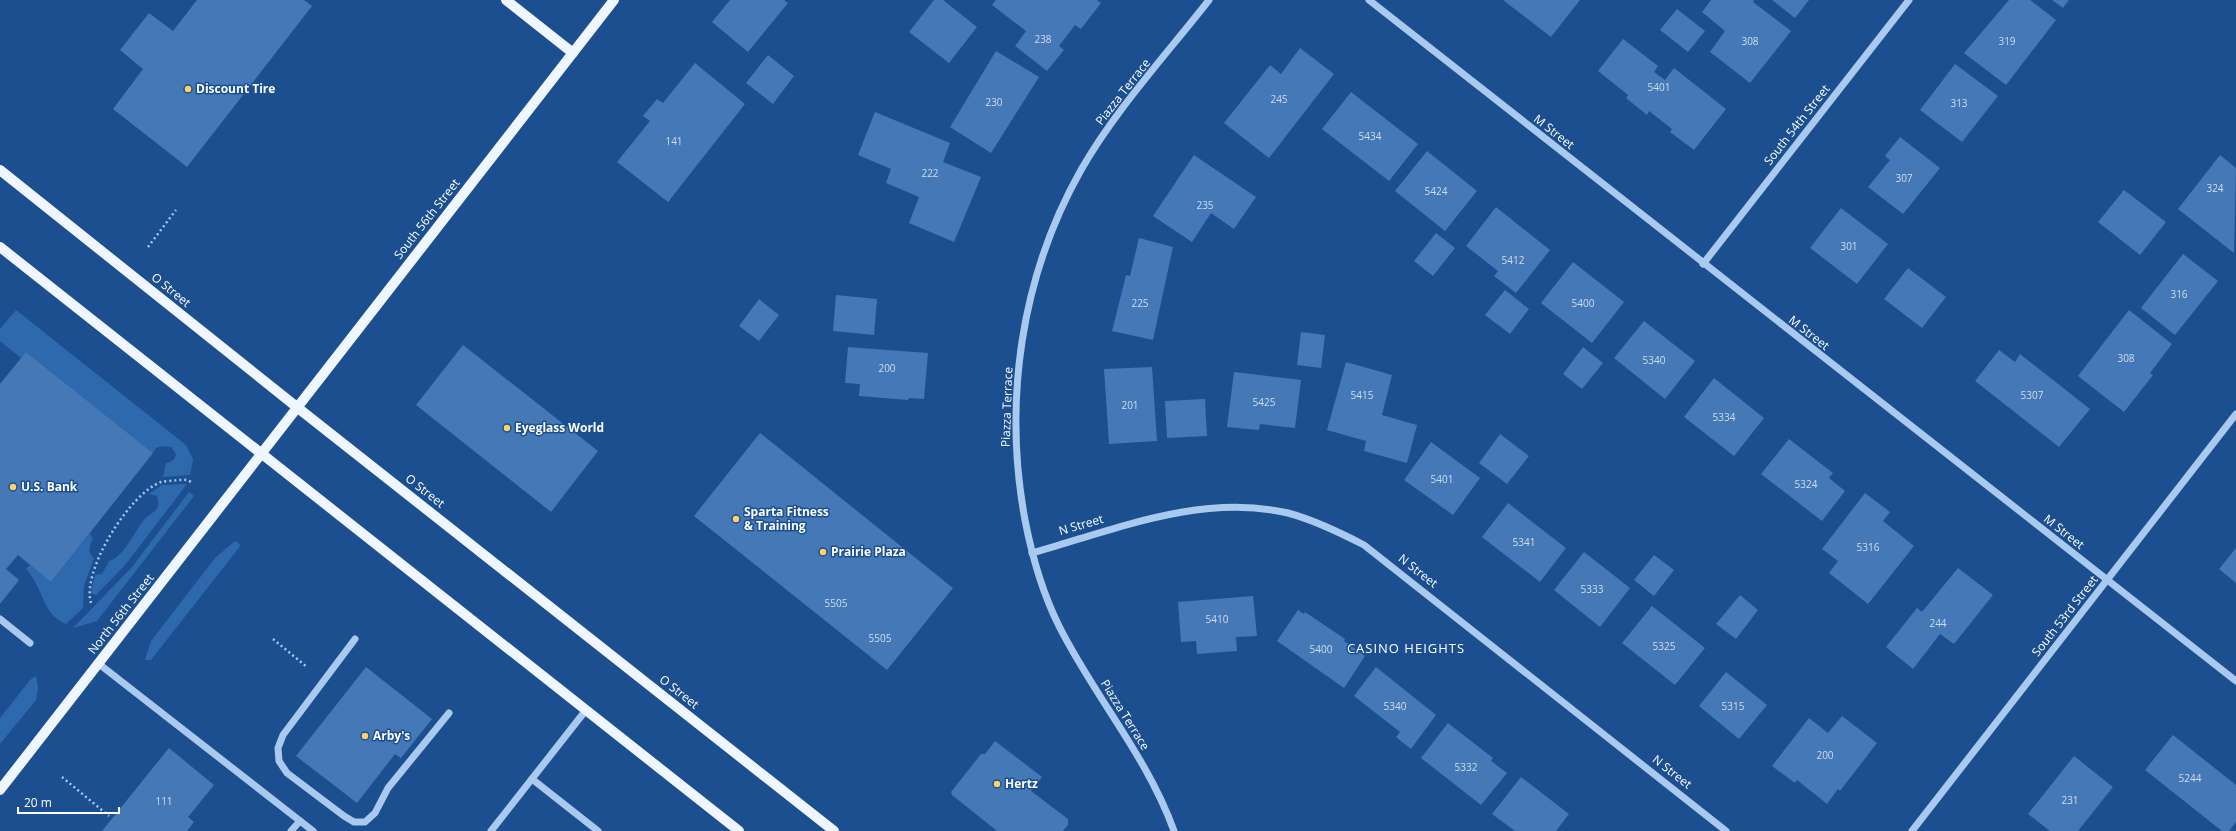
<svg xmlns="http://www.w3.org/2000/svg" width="2236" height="831" viewBox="0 0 2236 831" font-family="'Open Sans',sans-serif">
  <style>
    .green { fill: #2e69ad }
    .building { fill: #4478b7 }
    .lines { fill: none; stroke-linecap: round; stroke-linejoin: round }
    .path { stroke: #a9c9ee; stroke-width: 2.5; stroke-dasharray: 2 3; stroke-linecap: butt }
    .minor { stroke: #a9c9ee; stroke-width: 7 }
    .major { stroke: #f0f6ff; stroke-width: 10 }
    .poi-dot { fill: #ffd166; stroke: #1b4f8f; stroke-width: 1.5 }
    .labels { text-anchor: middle; stroke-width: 3; stroke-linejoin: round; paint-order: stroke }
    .number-label { font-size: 10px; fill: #d0dded }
    .poi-label { font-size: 12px; font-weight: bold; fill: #fff; stroke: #1b4f8f; text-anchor: start }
    .street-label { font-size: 12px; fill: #fff; stroke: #1b4f8f }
    .neighbourhood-label { font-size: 13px; letter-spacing: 1px; fill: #fff; stroke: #1b4f8f }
  </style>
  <rect width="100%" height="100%" fill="#1b4f8f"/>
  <g class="green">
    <path d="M 16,310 L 186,445 L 193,460 L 190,475 L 163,477 L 166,463 C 172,462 175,460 176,454 L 171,447 L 162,446 L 156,448 L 153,453 L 26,352 L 21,358 L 0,341 L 0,329 Z"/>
    <path d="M 187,484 L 126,564 L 96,595 L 91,593 L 95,575 L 102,574 L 109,561 C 122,559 134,533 143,521 C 147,515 156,513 158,506 C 159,503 158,499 157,496 L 149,494 L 162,485 Z"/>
    <path d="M 189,492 L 194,496 L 97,621 L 73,628 L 132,567 Z"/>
    <path d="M 90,533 L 93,539 C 89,546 87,552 94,558 L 84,586 L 83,608 L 66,624 C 42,615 43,586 26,569 L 30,565 L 51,582 Z"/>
    <path d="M 235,541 L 241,545 L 151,660 L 145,660 L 151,641 L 215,558 Z"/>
    <path d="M 36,676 L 38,687 L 36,700 L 0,744 L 0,718 L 30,680 Z"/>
  </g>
  <g class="building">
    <path d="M 197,0 L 304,0 L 312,6 L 187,167 L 113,109 L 143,69 L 120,50 L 149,13 L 173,31 Z"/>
    <path d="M 730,0 L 784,0 L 788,3 L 748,52 L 712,22 Z"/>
    <path d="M 934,0 L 943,0 L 977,27 L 949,63 L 909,32 Z"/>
    <path d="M 996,0 L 1097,0 L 1101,3 L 1081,29 L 1075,25 L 1059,46 L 1064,50 L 1047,71 L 1015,46 L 1026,31 L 992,5 Z"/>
    <path d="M 1503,0 L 1580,0 L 1551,37 Z"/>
    <path d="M 1711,0 L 1754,0 L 1753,2 L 1791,31 L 1750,83 L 1710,52 L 1725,31 L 1702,12 Z"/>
    <path d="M 1772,0 L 1809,0 L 1795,18 Z"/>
    <path d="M 2009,0 L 2030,0 L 2056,20 L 2006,85 L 1964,53 Z"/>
    <path d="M 2052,0 L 2069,0 L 2063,8 Z"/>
    <path d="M 1677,9 L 1705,31 L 1688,52 L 1660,30 Z"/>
    <path d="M 1623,39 L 1658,66 L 1654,72 L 1665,80 L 1674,68 L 1726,109 L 1694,150 L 1670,132 L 1672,129 L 1649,111 L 1647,115 L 1626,98 L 1628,95 L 1598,71 Z"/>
    <path d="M 1300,48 L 1334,74 L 1269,158 L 1224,123 L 1270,65 L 1281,74 Z"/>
    <path d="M 996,51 L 1039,77 L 991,153 L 950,127 Z"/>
    <path d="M 768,55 L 794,76 L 773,104 L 746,83 Z"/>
    <path d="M 695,63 L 745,104 L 668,202 L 617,162 L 650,121 L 643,116 L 657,99 L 663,103 Z"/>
    <path d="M 1955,64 L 1998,96 L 1962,142 L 1920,110 Z"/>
    <path d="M 1351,92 L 1418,144 L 1389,181 L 1322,129 Z"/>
    <path d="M 875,112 L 950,143 L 943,162 L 981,177 L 954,242 L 909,223 L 919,197 L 886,183 L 891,169 L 858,155 Z"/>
    <path d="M 1900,137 L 1940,168 L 1903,214 L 1868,187 L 1890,160 L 1885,156 Z"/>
    <path d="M 1427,151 L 1477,191 L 1445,231 L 1395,191 Z"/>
    <path d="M 1194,155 L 1256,197 L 1234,229 L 1211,213 L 1192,242 L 1153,216 Z"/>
    <path d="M 2220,155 L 2236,168 L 2234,253 L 2178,209 Z"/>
    <path d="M 2124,190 L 2166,222 L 2140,255 L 2098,222 Z"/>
    <path d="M 1496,207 L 1550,250 L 1516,293 L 1494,276 L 1498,271 L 1466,246 Z"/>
    <path d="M 1841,208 L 1888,244 L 1857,284 L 1810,248 Z"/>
    <path d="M 1436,233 L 1455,248 L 1433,276 L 1414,261 Z"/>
    <path d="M 1139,238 L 1173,247 L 1153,340 L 1112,331 L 1126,275 L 1130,276 Z"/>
    <path d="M 2183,254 L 2218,281 L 2175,335 L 2141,308 Z"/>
    <path d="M 1573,262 L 1624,302 L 1592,343 L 1541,303 Z"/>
    <path d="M 1908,268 L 1946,297 L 1922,328 L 1884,299 Z"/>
    <path d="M 1505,290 L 1529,309 L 1510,334 L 1485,315 Z"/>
    <path d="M 836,295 L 877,299 L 874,335 L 833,331 Z"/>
    <path d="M 759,299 L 779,315 L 759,341 L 739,326 Z"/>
    <path d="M 2129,310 L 2172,344 L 2150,373 L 2153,375 L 2124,412 L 2078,376 Z"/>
    <path d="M 1644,321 L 1695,361 L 1665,399 L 1614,358 Z"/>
    <path d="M 1301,332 L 1325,335 L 1321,368 L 1297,365 Z"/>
    <path d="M 463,345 L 598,451 L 551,512 L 416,405 Z"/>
    <path d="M 848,347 L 928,353 L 924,399 L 909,398 L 908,400 L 859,396 L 860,384 L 845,383 Z"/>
    <path d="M 1583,347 L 1603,363 L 1582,389 L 1563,374 Z"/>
    <path d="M 1999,350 L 2015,362 L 2020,354 L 2090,409 L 2059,447 L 1975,381 Z"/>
    <path d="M 26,352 L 153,453 L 51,582 L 18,555 L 6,569 L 19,580 L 0,604 L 0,384 Z"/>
    <path d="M 1346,362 L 1392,375 L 1382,415 L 1417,425 L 1407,463 L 1364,451 L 1366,441 L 1327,430 Z"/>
    <path d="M 1152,367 L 1157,441 L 1109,444 L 1104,369 Z"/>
    <path d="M 1234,372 L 1301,380 L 1295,428 L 1260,424 L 1259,430 L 1227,427 Z"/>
    <path d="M 1714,378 L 1764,418 L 1734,456 L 1684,417 Z"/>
    <path d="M 1205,399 L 1207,436 L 1167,438 L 1165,401 Z"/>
    <path d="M 760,433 L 953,588 L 887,670 L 694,516 Z"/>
    <path d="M 1500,434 L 1529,456 L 1507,484 L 1479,463 Z"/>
    <path d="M 1789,439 L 1833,473 L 1829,478 L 1845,491 L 1822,521 L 1761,474 Z"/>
    <path d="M 1431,442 L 1480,478 L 1453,515 L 1404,480 Z"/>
    <path d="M 1865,493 L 1890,512 L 1883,521 L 1914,546 L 1868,604 L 1829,573 L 1838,561 L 1822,549 Z"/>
    <path d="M 1508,503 L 1566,548 L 1540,582 L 1482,537 Z"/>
    <path d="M 2236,548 L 2236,583 L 2219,569 Z"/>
    <path d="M 1584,552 L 1630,588 L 1600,627 L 1554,590 Z"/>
    <path d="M 1654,555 L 1674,570 L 1654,596 L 1634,580 Z"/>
    <path d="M 1958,568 L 1993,595 L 1954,644 L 1940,634 L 1913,669 L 1886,647 L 1917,608 L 1922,612 Z"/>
    <path d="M 1740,595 L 1758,610 L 1736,639 L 1716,624 Z"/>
    <path d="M 1253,596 L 1257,636 L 1236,637 L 1237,651 L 1197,654 L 1196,641 L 1181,642 L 1178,602 Z"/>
    <path d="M 1652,606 L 1705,648 L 1675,685 L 1622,643 Z"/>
    <path d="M 1298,610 L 1304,614 L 1305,612 L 1345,639 L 1344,641 L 1365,656 L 1344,688 L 1277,641 Z"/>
    <path d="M 366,667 L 432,719 L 401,758 L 395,754 L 357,803 L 296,756 Z"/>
    <path d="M 1376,667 L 1436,715 L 1411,749 L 1396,737 L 1400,732 L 1354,696 Z"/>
    <path d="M 1726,672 L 1767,705 L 1739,739 L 1699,706 Z"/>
    <path d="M 1842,716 L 1877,743 L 1840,791 L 1838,789 L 1827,804 L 1797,780 L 1795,783 L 1772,766 L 1809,718 L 1828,733 Z"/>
    <path d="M 1448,723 L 1493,758 L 1491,761 L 1507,773 L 1481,805 L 1421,758 Z"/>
    <path d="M 2173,735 L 2236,785 L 2236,822 L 2229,831 L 2222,831 L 2145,770 Z"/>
    <path d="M 995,741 L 1042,777 L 1031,791 L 1068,819 L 1068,825 L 1063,831 L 997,831 L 952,795 L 951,792 L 981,754 L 985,754 Z"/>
    <path d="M 169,748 L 214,785 L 188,817 L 194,822 L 187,831 L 102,831 Z"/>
    <path d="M 2074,756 L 2113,787 L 2078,831 L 2050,831 L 2028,814 Z"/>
    <path d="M 1521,777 L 1569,814 L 1556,831 L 1515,831 L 1492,814 Z"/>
  </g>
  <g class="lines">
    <g class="path">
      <path d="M 148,247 L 176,210"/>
      <path d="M 91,603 C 81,571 130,493 161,482 C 166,481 172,481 177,480 C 183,480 186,479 191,482"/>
      <path d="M 273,639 L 307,667"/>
      <path d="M 62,777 L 109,816"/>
    </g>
    <g class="minor">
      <path d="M 1369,0 L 2236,681"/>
      <path d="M 1703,264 L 1909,0"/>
      <path d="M 1032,553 C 1114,530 1201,493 1288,513 C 1314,520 1339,532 1364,545 L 1726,831"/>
      <path d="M 0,619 L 30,643"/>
      <path d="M 355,639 L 283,735 L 278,748 L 279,761 L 287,773 L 344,816 L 354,822 L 365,822 L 375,813 L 388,788 L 449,713"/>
      <path d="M 99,664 L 313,831"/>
      <path d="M 532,779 L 598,831"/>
      <path d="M 291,831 L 300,821"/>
      <path d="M 491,831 L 586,710"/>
      <path d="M 1174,831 C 1147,756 1094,696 1059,626 C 1042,592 1032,556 1025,520 C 1003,401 1021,276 1081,170 C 1116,109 1166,55 1209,0"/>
      <path d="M 1912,831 L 2236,414"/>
    </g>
    <g class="major">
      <path d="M 506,0 L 573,53"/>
      <path d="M 0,170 L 298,408 L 834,831"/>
      <path d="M 0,247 L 739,831"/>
      <path d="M 0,790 L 614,0"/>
    </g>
  </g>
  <g class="poi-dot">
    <circle cx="188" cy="89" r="4"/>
    <circle cx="507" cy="428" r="4"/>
    <circle cx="13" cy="487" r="4"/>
    <circle cx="736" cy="519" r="4"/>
    <circle cx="823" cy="552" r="4"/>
    <circle cx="365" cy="736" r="4"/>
    <circle cx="997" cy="784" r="4"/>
  </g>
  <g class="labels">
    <g class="number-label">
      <text x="1043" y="43">238</text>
      <text x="1750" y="45">308</text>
      <text x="2007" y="45">319</text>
      <text x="1659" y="91">5401</text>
      <text x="1279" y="103">245</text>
      <text x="994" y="106">230</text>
      <text x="1959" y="107">313</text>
      <text x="1370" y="140">5434</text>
      <text x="674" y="145">141</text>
      <text x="930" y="177">222</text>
      <text x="1904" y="182">307</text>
      <text x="2215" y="192">324</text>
      <text x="1436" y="195">5424</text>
      <text x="1205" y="209">235</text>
      <text x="1849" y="250">301</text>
      <text x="1513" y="264">5412</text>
      <text x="2179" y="298">316</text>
      <text x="1140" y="307">225</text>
      <text x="1583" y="307">5400</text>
      <text x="2126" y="362">308</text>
      <text x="1654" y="364">5340</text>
      <text x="887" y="372">200</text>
      <text x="1362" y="399">5415</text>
      <text x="2032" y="399">5307</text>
      <text x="1264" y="406">5425</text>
      <text x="1130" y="409">201</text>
      <text x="1724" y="421">5334</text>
      <text x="1442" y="483">5401</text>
      <text x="1806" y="488">5324</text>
      <text x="1524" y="546">5341</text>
      <text x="1868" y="551">5316</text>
      <text x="1592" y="593">5333</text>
      <text x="836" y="607">5505</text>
      <text x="1217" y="623">5410</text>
      <text x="1938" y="627">244</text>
      <text x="880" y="642">5505</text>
      <text x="1664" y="650">5325</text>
      <text x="1321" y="653">5400</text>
      <text x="1395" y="710">5340</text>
      <text x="1733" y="710">5315</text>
      <text x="1825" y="759">200</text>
      <text x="1466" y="771">5332</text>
      <text x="2190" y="782">5244</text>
      <text x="2070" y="804">231</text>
      <text x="164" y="805">111</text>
    </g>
    <g class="poi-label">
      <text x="196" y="93">Discount Tire</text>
      <text x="515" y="432">Eyeglass World</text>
      <text x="21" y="491">U.S. Bank</text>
      <text x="744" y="516">Sparta Fitness<tspan x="744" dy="14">&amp; Training</tspan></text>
      <text x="831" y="556">Prairie Plaza</text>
      <text x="373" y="740">Arby's</text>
      <text x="1005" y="788">Hertz</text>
    </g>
    <g class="street-label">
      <text transform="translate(1123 92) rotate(-52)" y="4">Piazza Terrace</text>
      <text transform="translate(1797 125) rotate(-52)" y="4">South 54th Street</text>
      <text transform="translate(1554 132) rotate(38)" y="4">M Street</text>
      <text transform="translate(427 219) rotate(-52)" y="4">South 56th Street</text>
      <text transform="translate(171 290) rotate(39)" y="4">O Street</text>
      <text transform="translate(1809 333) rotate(38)" y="4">M Street</text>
      <text transform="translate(1007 407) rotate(-88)" y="4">Piazza Terrace</text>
      <text transform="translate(425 491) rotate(38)" y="4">O Street</text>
      <text transform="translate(1081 525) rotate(-16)" y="4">N Street</text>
      <text transform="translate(2064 532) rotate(38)" y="4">M Street</text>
      <text transform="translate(1418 571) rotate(38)" y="4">N Street</text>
      <text transform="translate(121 614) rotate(-52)" y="4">North 56th Street</text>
      <text transform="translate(2065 616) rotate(-52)" y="4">South 53rd Street</text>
      <text transform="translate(679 692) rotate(38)" y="4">O Street</text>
      <text transform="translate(1125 715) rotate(58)" y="4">Piazza Terrace</text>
      <text transform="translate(1672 772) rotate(38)" y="4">N Street</text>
    </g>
    <g class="neighbourhood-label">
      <text x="1406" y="653">CASINO HEIGHTS</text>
    </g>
  </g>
  <path d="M18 807v6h101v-6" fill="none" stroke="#ffffff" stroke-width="2"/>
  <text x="24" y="807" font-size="12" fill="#ffffff" stroke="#1b4f8f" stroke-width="3" paint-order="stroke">20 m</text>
</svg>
